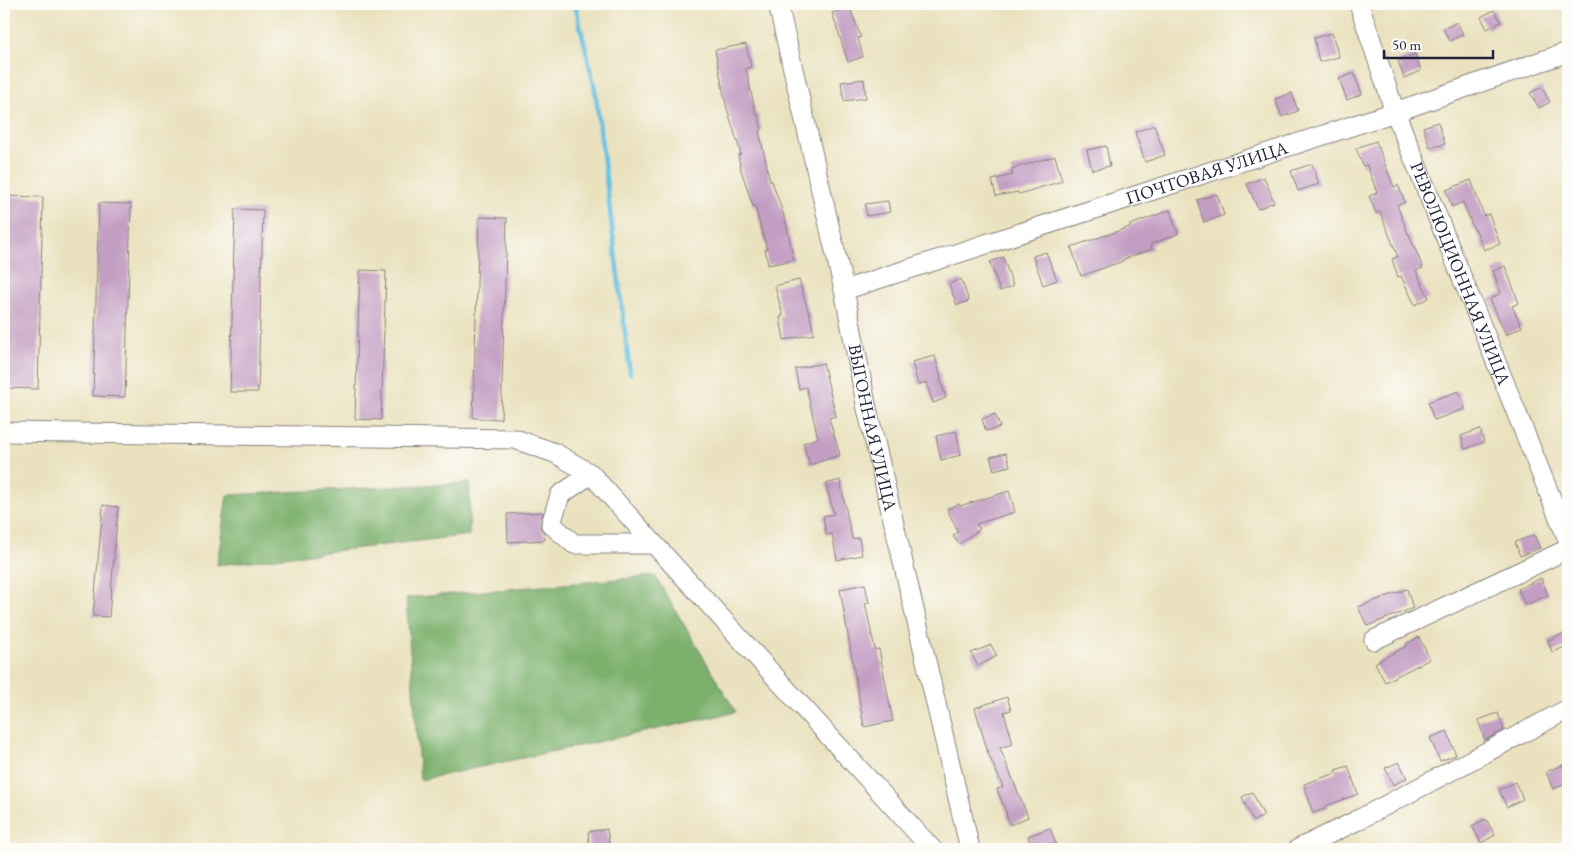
<svg xmlns="http://www.w3.org/2000/svg" width="1572" height="853" viewBox="0 0 1572 853" font-family="'EB Garamond',serif">
  <style>
    .forest { fill: #7cb16d; stroke: #4f6a54 }
    .lines { fill: none; stroke-linecap: round; stroke-linejoin: round }
    .stream { stroke: #66c2e4; stroke-width: 4.5 }
    .building { fill: #c39ec3 }
    .minor-casing { stroke: #86827d; stroke-width: 21 }
    .minor { stroke: #fff; stroke-width: 19 }
    .labels { text-anchor: middle; stroke-width: 5; stroke-linejoin: round; paint-order: stroke }
    .street-label { font-size: 18px; fill: #22223b; stroke: #fdfcf7 }
  </style>
  <rect width="100%" height="100%" fill="#fdfcf7"/>
  <filter id="ink" filterUnits="userSpaceOnUse"><feTurbulence type="fractalNoise" baseFrequency=".02" numOctaves="2"/><feDisplacementMap in="SourceGraphic" scale="10" xChannelSelector="R" yChannelSelector="G"/><feConvolveMatrix kernelMatrix="1 2 1 2 8 2 1 2 1" color-interpolation-filters="sRGB"/></filter>
  <filter id="wash" filterUnits="userSpaceOnUse"><feTurbulence type="fractalNoise" baseFrequency=".0096" numOctaves="4" result="noise"/><feDisplacementMap in="SourceGraphic" scale="20" xChannelSelector="R" yChannelSelector="G"/><feGaussianBlur stdDeviation="1.12" result="paint"/><feColorMatrix in="noise" values="0 0 0 0 0 0 0 0 0 0 0 0 0 0 0 0 0 1.4 0 .05"/><feComposite in="paint" operator="in"/></filter>
  <g filter="url(#wash)">
    <rect width="100%" height="100%" fill="#eae2bf"/>
    <g class="forest">
      <path d="M 470,483 L 469,535 L 217,565 L 227,495 Z"/>
      <path d="M 655,576 L 736,712 L 420,780 L 406,598 Z"/>
    </g>
    <g class="lines">
      <path class="stream" d="M 575,4 L 595,89 L 630,373"/>
    </g>
    <g id="blocks">
      <g class="building">
        <path d="M 850,8 L 861,37 L 858,38 L 863,57 L 848,62 L 832,13 Z"/>
        <path d="M 1494,10 L 1501,22 L 1487,29 L 1481,17 Z"/>
        <path d="M 1457,22 L 1463,34 L 1450,41 L 1443,29 Z"/>
        <path d="M 1332,33 L 1339,57 L 1319,62 L 1314,38 Z"/>
        <path d="M 746,44 L 751,67 L 746,68 L 756,115 L 758,114 L 762,130 L 759,131 L 770,181 L 772,181 L 785,219 L 794,260 L 768,265 L 765,249 L 767,249 L 755,206 L 753,206 L 741,170 L 738,155 L 741,154 L 726,105 L 715,50 Z"/>
        <path d="M 1415,54 L 1421,71 L 1404,78 L 1398,61 Z"/>
        <path d="M 1354,73 L 1362,94 L 1347,100 L 1339,79 Z"/>
        <path d="M 864,79 L 866,98 L 844,101 L 841,82 Z"/>
        <path d="M 1541,87 L 1550,102 L 1539,108 L 1530,93 Z"/>
        <path d="M 1292,93 L 1298,111 L 1282,117 L 1275,99 Z"/>
        <path d="M 1438,122 L 1445,144 L 1430,148 L 1423,127 Z"/>
        <path d="M 1154,125 L 1165,155 L 1145,162 L 1135,132 Z"/>
        <path d="M 1376,141 L 1394,187 L 1398,185 L 1405,202 L 1397,205 L 1408,234 L 1409,234 L 1423,268 L 1416,271 L 1429,298 L 1415,305 L 1401,276 L 1398,277 L 1392,259 L 1398,257 L 1380,212 L 1376,213 L 1369,196 L 1377,193 L 1367,165 L 1363,166 L 1356,148 Z"/>
        <path d="M 1106,146 L 1110,166 L 1092,170 L 1087,150 Z"/>
        <path d="M 1055,156 L 1062,181 L 1019,194 L 1018,192 L 996,196 L 992,180 L 1013,175 L 1011,169 Z"/>
        <path d="M 1312,164 L 1319,184 L 1298,191 L 1291,171 Z"/>
        <path d="M 1264,177 L 1274,202 L 1258,209 L 1247,184 Z"/>
        <path d="M 1471,180 L 1484,216 L 1489,214 L 1500,244 L 1484,250 L 1476,230 L 1474,230 L 1463,202 L 1452,207 L 1446,190 Z"/>
        <path d="M 1217,194 L 1224,215 L 1204,222 L 1197,200 Z"/>
        <path d="M 4,196 L 43,197 L 38,389 L 4,388 Z"/>
        <path d="M 888,201 L 890,212 L 867,216 L 865,204 Z"/>
        <path d="M 99,203 L 131,204 L 125,397 L 93,396 Z"/>
        <path d="M 235,209 L 263,210 L 258,392 L 230,392 Z"/>
        <path d="M 1170,210 L 1178,234 L 1151,244 L 1152,249 L 1122,260 L 1123,261 L 1081,276 L 1071,247 L 1130,227 L 1130,225 Z"/>
        <path d="M 479,217 L 507,218 L 501,419 L 473,418 Z"/>
        <path d="M 1046,252 L 1057,280 L 1043,285 L 1033,256 Z"/>
        <path d="M 1003,257 L 1013,286 L 1000,291 L 990,262 Z"/>
        <path d="M 1505,266 L 1519,303 L 1512,306 L 1522,327 L 1506,335 L 1490,299 L 1501,293 L 1493,271 Z"/>
        <path d="M 360,270 L 386,271 L 381,420 L 355,419 Z"/>
        <path d="M 961,279 L 969,301 L 957,305 L 949,284 Z"/>
        <path d="M 799,280 L 808,311 L 809,311 L 814,334 L 784,340 L 780,317 L 783,316 L 775,286 Z"/>
        <path d="M 935,356 L 941,378 L 940,379 L 946,398 L 933,403 L 926,382 L 918,385 L 912,362 Z"/>
        <path d="M 823,363 L 836,416 L 829,418 L 840,455 L 810,465 L 803,443 L 818,438 L 806,387 L 799,389 L 795,369 Z"/>
        <path d="M 1459,391 L 1465,409 L 1434,420 L 1428,402 Z"/>
        <path d="M 995,414 L 1000,427 L 986,431 L 982,419 Z"/>
        <path d="M 1480,429 L 1484,442 L 1465,449 L 1461,436 Z"/>
        <path d="M 956,431 L 961,455 L 941,460 L 936,436 Z"/>
        <path d="M 1006,453 L 1010,466 L 994,470 L 990,457 Z"/>
        <path d="M 840,480 L 852,539 L 859,538 L 862,555 L 837,560 L 832,534 L 826,535 L 823,516 L 834,514 L 826,484 Z"/>
        <path d="M 1009,491 L 1015,512 L 976,524 L 980,529 L 959,544 L 953,536 L 958,532 L 947,509 L 959,504 L 960,506 Z"/>
        <path d="M 103,505 L 118,507 L 109,617 L 93,616 Z"/>
        <path d="M 543,512 L 540,527 L 544,533 L 545,540 L 508,542 L 507,514 Z"/>
        <path d="M 1534,535 L 1540,548 L 1520,556 L 1515,542 Z"/>
        <path d="M 1541,578 L 1548,595 L 1525,605 L 1518,589 Z"/>
        <path d="M 865,584 L 869,603 L 865,603 L 875,650 L 879,649 L 893,721 L 864,727 L 840,589 Z"/>
        <path d="M 1407,589 L 1413,608 L 1367,626 L 1358,607 Z"/>
        <path d="M 1568,632 L 1568,646 L 1552,652 L 1548,640 Z"/>
        <path d="M 1419,637 L 1430,659 L 1385,682 L 1375,663 L 1407,646 L 1406,644 Z"/>
        <path d="M 991,645 L 997,656 L 978,666 L 971,653 Z"/>
        <path d="M 1007,697 L 1011,710 L 1004,712 L 1013,744 L 1000,748 L 1028,817 L 1010,825 L 1006,814 L 1007,814 L 997,789 L 1003,787 L 988,753 L 975,708 Z"/>
        <path d="M 1498,713 L 1504,730 L 1485,740 L 1478,720 Z"/>
        <path d="M 1447,731 L 1456,755 L 1440,761 L 1430,738 Z"/>
        <path d="M 1399,762 L 1407,778 L 1393,785 L 1385,768 Z"/>
        <path d="M 1562,765 L 1568,779 L 1568,783 L 1553,789 L 1546,772 Z"/>
        <path d="M 1348,766 L 1358,794 L 1326,806 L 1327,808 L 1313,813 L 1304,784 L 1336,773 L 1335,770 Z"/>
        <path d="M 1515,782 L 1523,799 L 1507,807 L 1499,790 Z"/>
        <path d="M 1252,792 L 1264,816 L 1253,821 L 1242,797 Z"/>
        <path d="M 1486,819 L 1495,835 L 1481,843 L 1472,826 Z"/>
        <path d="M 1050,828 L 1056,844 L 1040,849 L 1032,849 L 1028,836 Z"/>
        <path d="M 607,829 L 610,849 L 590,849 L 588,832 Z"/>
      </g>
    </g>
  </g>
  <g filter="url(#ink)">
    <use href="#blocks" fill-opacity="0" stroke="#86827d" stroke-width="1"/>
    <g class="lines">
      <g class="minor-casing">
        <g id="minor">
          <path id="s1" d="M 778,4 L 844,290 L 866,404 L 970,849"/>
          <path id="s2" d="M 1359,4 L 1395,112 L 1568,540"/>
          <path id="s3" d="M 844,290 L 1395,112 L 1568,52"/>
          <path d="M 4,432 L 515,439 L 555,453 L 591,474 L 654,544 L 932,849"/>
          <path d="M 591,474 L 560,495 L 551,524 L 574,544 L 654,544"/>
          <path d="M 1374,640 L 1568,549"/>
          <path d="M 1298,849 L 1356,821 L 1568,709"/>
        </g>
      </g>
      <use href="#minor" class="minor"/>
    </g>
  </g>
  <g class="labels">
    <g class="street-label">
      <text dy="6" stroke="none"><textPath href="#s3" startOffset="381">ПОЧТОВАЯ УЛИЦА</textPath></text>
      <text dy="6" stroke="none"><textPath href="#s2" startOffset="288">РЕВОЛЮЦИОННАЯ УЛИЦА</textPath></text>
      <text dy="6" stroke="none"><textPath href="#s1" startOffset="434">ВЫГОННАЯ УЛИЦА</textPath></text>
    </g>
  </g>
  <rect width="1572" height="853" fill="none" stroke="#fdfcf7" stroke-width="20"/>
  <path d="M1384 50v8h109v-8" fill="none" stroke="#22223b" stroke-width="2.5"/>
  <text x="1392" y="50" font-size="15" fill="#22223b" stroke="#fdfcf7" stroke-width="4" paint-order="stroke">50 m</text>
</svg>
